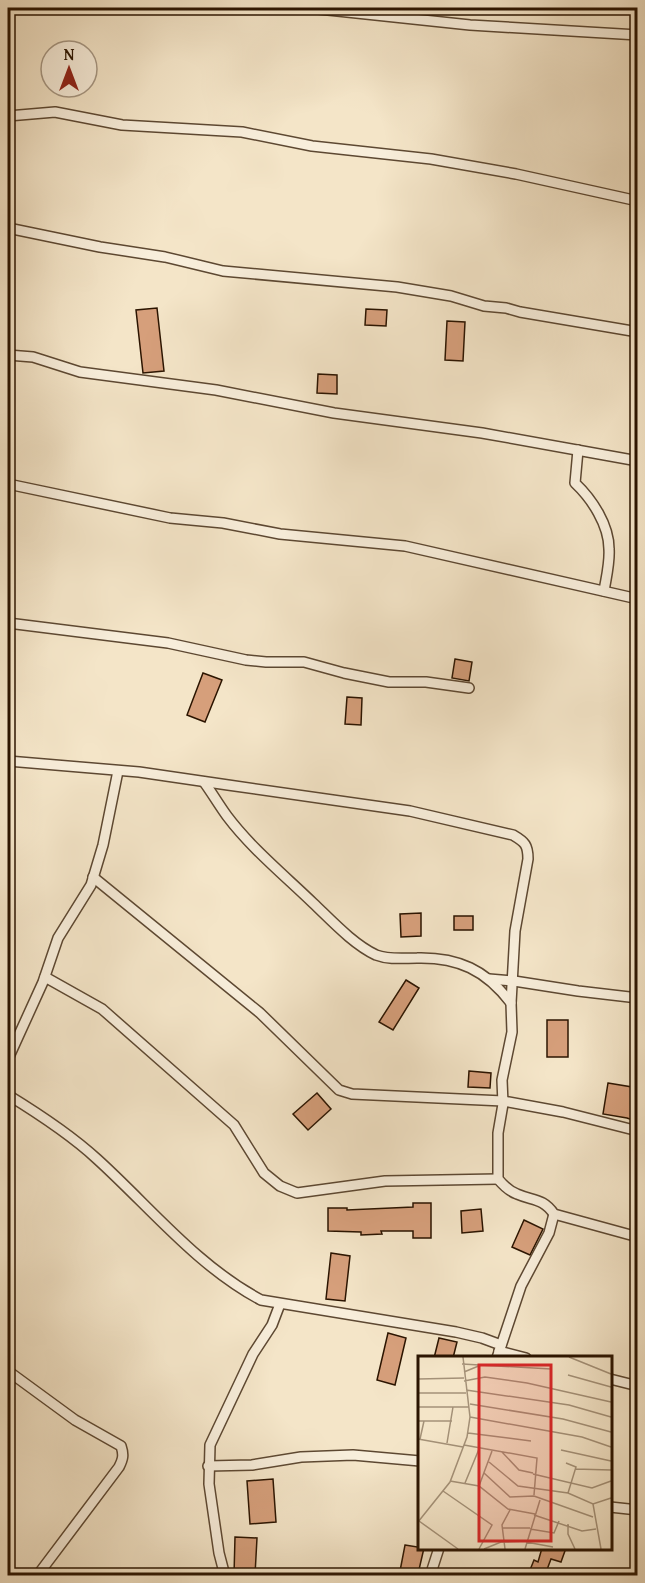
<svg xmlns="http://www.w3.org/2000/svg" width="645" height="1583" viewBox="0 0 645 1583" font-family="'Gentium Book Plus',serif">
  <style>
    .building { fill: #d69f7b; stroke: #2b1400; stroke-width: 1.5 }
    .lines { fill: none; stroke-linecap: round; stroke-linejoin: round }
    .street-casing { stroke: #5d4832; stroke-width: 12 }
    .street { stroke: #f8eedb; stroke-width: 9 }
    .inset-road { fill: none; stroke: #a49178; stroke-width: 1.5 }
    .view { fill: #d62828; fill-opacity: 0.15; stroke: #d62828; stroke-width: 3 }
    .inset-edge { fill: none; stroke: #2b1400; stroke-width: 3 }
  </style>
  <rect width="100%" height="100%" fill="#f4e5c8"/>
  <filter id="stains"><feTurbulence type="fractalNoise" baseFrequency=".00333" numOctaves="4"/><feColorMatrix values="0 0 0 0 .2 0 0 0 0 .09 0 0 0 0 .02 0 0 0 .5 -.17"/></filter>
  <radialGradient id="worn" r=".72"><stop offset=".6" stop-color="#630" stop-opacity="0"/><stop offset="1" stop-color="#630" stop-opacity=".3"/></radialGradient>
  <g class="building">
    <path d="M 157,308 L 164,371 L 143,373 L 136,310 Z"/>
    <path d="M 366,309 L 387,310 L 386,326 L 365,325 Z"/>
    <path d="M 447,321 L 465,322 L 463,361 L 445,360 Z"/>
    <path d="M 318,374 L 337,375 L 337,394 L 317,393 Z"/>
    <path d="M 455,659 L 472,662 L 469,681 L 452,678 Z"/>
    <path d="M 203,673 L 222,680 L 205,722 L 187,715 Z"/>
    <path d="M 347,697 L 362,698 L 361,725 L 345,724 Z"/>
    <path d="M 421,913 L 421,936 L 401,937 L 400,914 Z"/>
    <rect x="454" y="916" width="19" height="14"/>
    <path d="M 406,980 L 419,988 L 393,1030 L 379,1022 Z"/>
    <rect x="547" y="1020" width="21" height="37"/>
    <path d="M 469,1071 L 491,1073 L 490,1088 L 468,1087 Z"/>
    <path d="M 608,1083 L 638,1088 L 638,1122 L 627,1118 L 603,1114 Z"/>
    <path d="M 317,1093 L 331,1109 L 308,1130 L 293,1114 Z"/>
    <path d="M 413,1203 L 431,1203 L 431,1238 L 413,1238 L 413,1231 L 381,1231 L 382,1234 L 361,1235 L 361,1232 L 328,1231 L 328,1208 L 347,1208 L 347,1210 L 413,1207 Z"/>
    <path d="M 481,1209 L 483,1231 L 462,1233 L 461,1211 Z"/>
    <path d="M 524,1220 L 543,1229 L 530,1255 L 512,1247 Z"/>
    <path d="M 331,1253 L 350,1256 L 345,1301 L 326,1299 Z"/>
    <path d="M 388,1333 L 406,1338 L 395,1385 L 377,1380 Z"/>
    <path d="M 439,1338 L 457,1342 L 453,1358 L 434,1358 Z"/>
    <path d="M 273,1479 L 276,1522 L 250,1524 L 247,1481 Z"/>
    <path d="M 235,1537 L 257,1538 L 255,1575 L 234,1575 Z"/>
    <path d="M 405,1545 L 424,1548 L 418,1574 L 400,1571 Z"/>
    <path d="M 542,1548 L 566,1548 L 561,1562 L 551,1559 L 545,1575 L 528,1575 L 534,1560 L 538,1562 Z"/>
  </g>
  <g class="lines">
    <g class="street-casing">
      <g id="street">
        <path d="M 309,8 L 470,25 L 638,35"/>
        <path d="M 8,10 L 12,8"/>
        <path d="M 8,116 L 55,112 L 122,125 L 242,132 L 312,146 L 431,159 L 516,174 L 638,201"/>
        <path d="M 8,228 L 100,247 L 165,257 L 223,271 L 397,287 L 451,296 L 484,306 L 506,308 L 520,312 L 638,332"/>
        <path d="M 8,355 L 33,357 L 80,372 L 216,390 L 334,413 L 482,433 L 638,461"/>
        <path d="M 578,450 L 575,483 C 592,499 609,525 609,549 C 610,563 606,578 604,591"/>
        <path d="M 8,484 L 170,518 L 223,523 L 280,534 L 405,546 L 638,599"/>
        <path d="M 8,623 L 168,643 L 246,660 L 266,662 L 304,662 L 344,673 L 389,682 L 426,682 L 469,688"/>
        <path d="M 8,761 L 139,772 L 228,785 L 410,811 L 513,835 C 525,842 528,845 528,859 L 515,931 L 511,1003 L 512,1032 L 502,1080 L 503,1104 L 498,1133 L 498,1179 C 503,1185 509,1191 517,1194 C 533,1201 543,1198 554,1214 L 638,1237"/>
        <path d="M 204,782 C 212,793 219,805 227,816 C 251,848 284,875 313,903 C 332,921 353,944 376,955 C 389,960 404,958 417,958 C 458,957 486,970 511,1003"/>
        <path d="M 93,877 L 260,1013 L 339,1090 L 352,1094 L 503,1101 L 563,1112 L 638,1131"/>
        <path d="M 45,977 L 102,1009 L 234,1125 L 264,1173 L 280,1186 L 297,1193 L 385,1181 L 498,1179"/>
        <path d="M 489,979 L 514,981 L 578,991 L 638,998"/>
        <path d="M 8,1059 L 43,982 L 58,938 L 91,885 L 103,845 L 118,771"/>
        <path d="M 8,1095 C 39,1114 70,1134 97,1159 C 150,1207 197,1266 261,1300 L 456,1332 L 482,1338 L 501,1345"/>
        <path d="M 499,1351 L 526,1358"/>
        <path d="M 497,1358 L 521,1286 L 549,1233 L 554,1214"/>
        <path d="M 8,1371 L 75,1420 L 121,1446 C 124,1455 123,1459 119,1467 L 37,1576"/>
        <path d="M 610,1379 L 638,1386"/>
        <path d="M 208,1466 L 252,1465 L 301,1457 L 353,1455 L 420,1461"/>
        <path d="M 610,1507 L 638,1510"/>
        <path d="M 225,1576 L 219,1553 L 209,1484 L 210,1445 L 253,1354 L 272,1325 L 280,1304"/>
        <path d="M 430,1576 L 439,1548"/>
      </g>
    </g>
    <use href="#street" class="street"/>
  </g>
  <g transform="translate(418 1356)">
    <rect width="194" height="194" fill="#f4e5c8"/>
    <path class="inset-road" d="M 151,1 L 193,18M 44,8 L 133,13M 46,16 L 63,9M 150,19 L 193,31M 0,23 L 46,22M 46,25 L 67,21 L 109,27 L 193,46M 48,34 L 151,49 L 193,61M 0,37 L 48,37M 52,48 L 145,63 L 193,76M 0,51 L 51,51M 52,61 L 164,81 L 193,91M 0,65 L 34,65M 50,77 L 113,85M 0,83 L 45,91M 2,83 L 6,65M 29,87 L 35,51M 46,89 L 119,102 L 116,139M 143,94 L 193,105M 84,96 L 101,114 L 115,117M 71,106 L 100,130 L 150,137 L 175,148 L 193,142M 148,107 L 158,111 L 150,137M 157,113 L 193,114M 66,117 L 92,141 L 116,140 L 175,161M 115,118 L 174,132 L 193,125M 32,125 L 61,130 L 90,153 L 117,158M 47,127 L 61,93M 61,130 L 74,95M 25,135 L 74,169 L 61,193M 175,148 L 183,193M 116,159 L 164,175 L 178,173M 1,165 L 40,193M 0,166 L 32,126 L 49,81 L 52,61 L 45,1M 150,168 L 150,178 L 157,193M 84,172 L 112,172M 112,173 L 136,177 L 141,165M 108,186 L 135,191M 66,193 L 83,186 L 108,185M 87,193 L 84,169 L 92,154M 107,193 L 122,144"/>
    <path class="view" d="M 61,9 L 133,9 L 133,185 L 61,185 Z"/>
    <rect width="194" height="194" class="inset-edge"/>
  </g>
  <rect width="645" height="1583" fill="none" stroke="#f4e5c8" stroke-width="30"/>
  <rect x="9" y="9" width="627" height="1565" fill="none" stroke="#2b1400" stroke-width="3"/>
  <rect x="15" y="15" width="615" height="1553" fill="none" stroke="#2b1400" stroke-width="1.5"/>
  <g transform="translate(69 69)"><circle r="28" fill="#f8eedb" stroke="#a69783" stroke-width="1.5"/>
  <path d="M0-4.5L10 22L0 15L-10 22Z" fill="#8f2418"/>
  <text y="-9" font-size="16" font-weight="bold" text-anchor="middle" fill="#2b1400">N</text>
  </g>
  <rect width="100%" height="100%" filter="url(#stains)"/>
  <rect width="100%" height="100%" fill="url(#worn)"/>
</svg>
